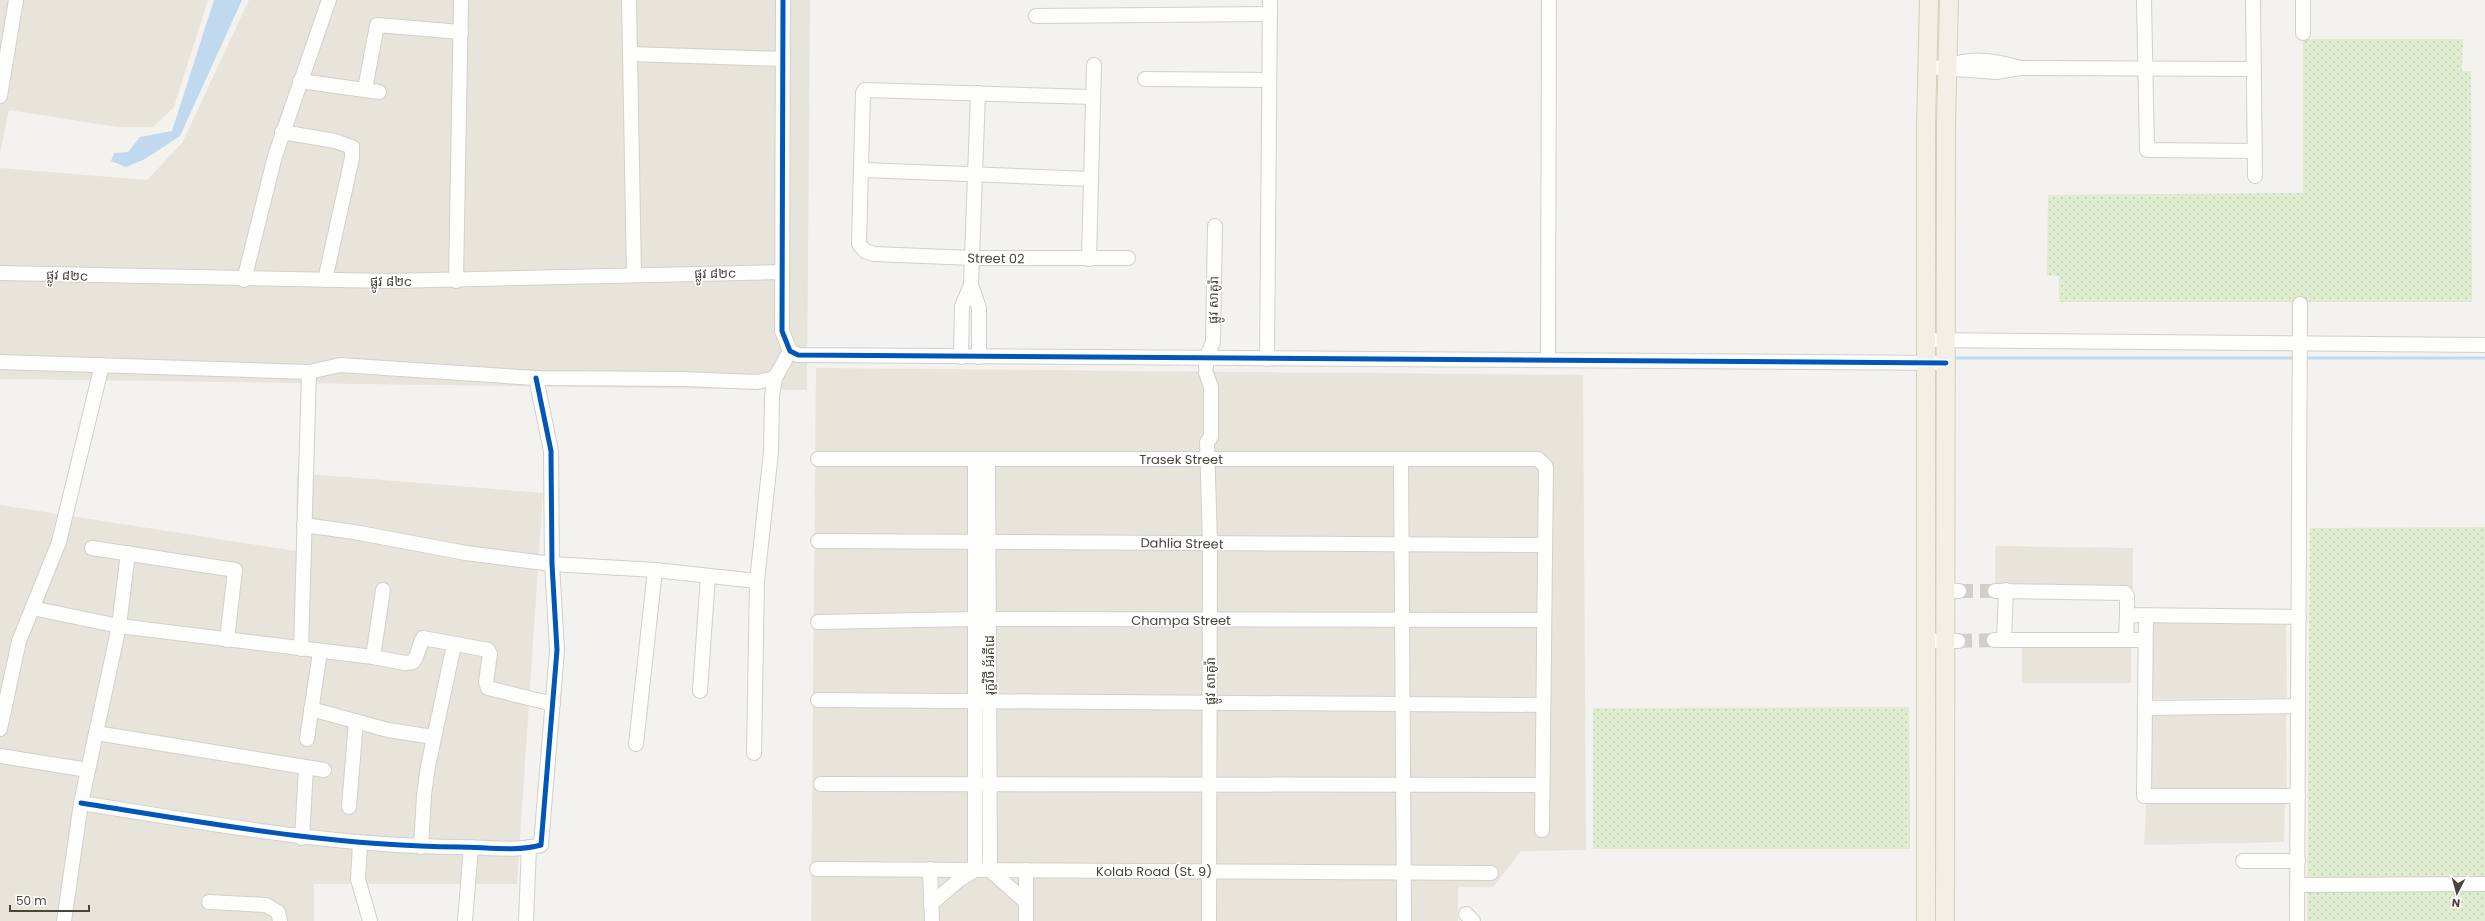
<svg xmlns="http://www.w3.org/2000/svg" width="2485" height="921" viewBox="0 0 2485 921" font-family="Poppins,'Noto Sans Khmer',sans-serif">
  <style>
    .residential { fill: #e7e4dc }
    .grass { fill: url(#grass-dots) }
    .water { fill: #c0d9ef }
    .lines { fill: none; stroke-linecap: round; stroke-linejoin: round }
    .stream { stroke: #c0d9ef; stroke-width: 3 }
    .minor-tunnel { stroke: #d1cfca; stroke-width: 14; stroke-dasharray: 14 7; stroke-linecap: butt }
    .minor-casing { stroke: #d1d0cb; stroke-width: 16 }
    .major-casing { stroke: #d5cfbc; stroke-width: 20 }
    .minor { stroke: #fdfdfc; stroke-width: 14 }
    .major { stroke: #f2efe6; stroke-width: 18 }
    .cycleway-casing { stroke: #fff; stroke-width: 8 }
    .cycleway { stroke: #0057b8; stroke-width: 5 }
    .labels { text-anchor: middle; stroke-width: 3.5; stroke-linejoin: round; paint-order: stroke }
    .street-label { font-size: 13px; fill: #4a4539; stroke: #fff }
  </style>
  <defs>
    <pattern id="grass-dots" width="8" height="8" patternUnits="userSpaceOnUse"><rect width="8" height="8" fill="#dfeccf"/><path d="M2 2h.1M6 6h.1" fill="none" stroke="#c1ccb2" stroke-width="1.8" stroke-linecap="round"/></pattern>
  </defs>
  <rect width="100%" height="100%" fill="#f3f2ee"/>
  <g class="residential">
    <path d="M 0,0 L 208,0 L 174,107 L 153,127 L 117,127 L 9,110 L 0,153 Z"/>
    <path d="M 249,0 L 810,0 L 807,390 L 0,379 L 0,168 L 147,180 L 182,143 Z"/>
    <path d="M 816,368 L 1583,375 L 1586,850 L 1521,851 L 1493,887 L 1458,887 L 1458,921 L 811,921 Z"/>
    <path d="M 297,473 L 543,493 L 517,884 L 314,884 L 314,921 L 0,921 L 0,505 L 296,551 Z"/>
    <path d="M 1995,546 L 2133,548 L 2133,588 L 1995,586 Z"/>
    <path d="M 2152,623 L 2286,623 L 2287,698 L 2151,699 Z"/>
    <path d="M 2022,645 L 2131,647 L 2131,683 L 2022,683 Z"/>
    <path d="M 2286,712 L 2287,789 L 2151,789 L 2151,713 Z"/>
    <path d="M 2285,802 L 2284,842 L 2144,845 L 2146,804 Z"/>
  </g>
  <g class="grass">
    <path d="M 2303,39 L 2463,39 L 2462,71 L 2471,71 L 2472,302 L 2059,302 L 2059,276 L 2047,275 L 2048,195 L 2303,193 Z"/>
    <path d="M 2485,527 L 2485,921 L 2307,921 L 2310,528 Z"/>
    <path d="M 1909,707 L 1910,849 L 1593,849 L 1593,708 Z"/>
  </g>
  <path class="water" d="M 214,0 L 242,0 L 180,136 L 145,159 L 126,167 L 111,161 L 114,153 L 128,152 L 140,137 L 172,131 Z"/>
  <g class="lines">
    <g class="stream">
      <path d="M 1955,358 L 2295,358"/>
      <path d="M 2303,358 L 2485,358"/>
    </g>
    <g class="minor-tunnel">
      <path d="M 1959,591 L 1995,591"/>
      <path d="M 1958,641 L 1994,640"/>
    </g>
    <g class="minor-casing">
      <g id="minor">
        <path d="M 629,0 L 634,274"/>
        <path d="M 783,0 L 782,331 L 790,351 L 798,355 L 1946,363"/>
        <path d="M 2144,0 L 2147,150 L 2255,151"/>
        <path d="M 2253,0 L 2255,176"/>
        <path d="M 2303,0 L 2303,33"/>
        <path d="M 1036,16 L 1270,14"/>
        <path d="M 630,54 L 783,59"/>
        <path d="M 1927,67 L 1996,72 L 2021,68 L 2254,69"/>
        <path d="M 1947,67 C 1970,57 1993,60 2017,67"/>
        <path d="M 1145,79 L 1269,80"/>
        <path d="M 300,81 L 379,92"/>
        <path d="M 365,89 L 377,25 L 461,32"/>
        <path d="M 0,96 L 16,0"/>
        <path d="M 1093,97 L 865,90 L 863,93 L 859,244 L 865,251 L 874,254 L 972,258 L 1128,258"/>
        <path d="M 282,132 L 335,141 L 352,147 L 352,158 L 325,280"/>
        <path d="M 863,170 L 1091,179"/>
        <path d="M 1089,259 L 1094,65"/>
        <path d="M 0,273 L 388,281 L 782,272"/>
        <path d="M 244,280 L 275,156 L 329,0"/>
        <path d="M 456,281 L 461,0"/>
        <path d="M 971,285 L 979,308 L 979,357"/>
        <path d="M 1926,340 L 2485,345"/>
        <path d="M 961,357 L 962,306 L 971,285 L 978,93"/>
        <path d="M 1267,359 L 1270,0"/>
        <path d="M 1548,360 L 1549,0"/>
        <path d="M 0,362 L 309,372 L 340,365 L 536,378 L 683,379 L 757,382 L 775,378"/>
        <path d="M 1206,367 L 1206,359 L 1213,342 L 1215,226"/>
        <path d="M 1206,373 L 1211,387 L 1211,437 L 1207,442 L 1210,543 L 1209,921"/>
        <path d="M 818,459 L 1538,459 L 1546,467 L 1542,830"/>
        <path d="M 1401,459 L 1404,921"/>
        <path d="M 988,460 L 990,870 L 1026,902"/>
        <path d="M 304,525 L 354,532 L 466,553 L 552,564 L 655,570 L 757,581"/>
        <path d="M 818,541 L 1545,545"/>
        <path d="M 92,548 L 235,570 L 227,640"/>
        <path d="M 1945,590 L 1959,591"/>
        <path d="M 1995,591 L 2125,593 L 2127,596 L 2127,615 L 2299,617"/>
        <path d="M 32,608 L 119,626 L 373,657 L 405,663 L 413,662 C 419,654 418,647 423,638 L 488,650 L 490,654 L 486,682 L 488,688 L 553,704"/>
        <path d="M 2146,616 L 2144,796 L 2298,796"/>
        <path d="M 818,622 L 975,619 L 1544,620"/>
        <path d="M 2004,639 L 2006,590"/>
        <path d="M 1994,640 L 2145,640"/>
        <path d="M 2126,640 L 2127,615"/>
        <path d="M 1935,641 L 1958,641"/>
        <path d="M 301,649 L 309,372"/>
        <path d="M 373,657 L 383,590"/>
        <path d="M 700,691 L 708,576"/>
        <path d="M 818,700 L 1543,705"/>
        <path d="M 2145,708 L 2298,706"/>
        <path d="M 311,709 L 388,730 L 433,737"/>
        <path d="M 0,729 L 19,641 L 59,542 L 102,365"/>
        <path d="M 96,733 L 324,770"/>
        <path d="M 307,739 L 320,652"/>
        <path d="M 636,744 L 655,570"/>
        <path d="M 754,753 L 757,581 L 771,452 L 772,396 L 775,378 L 790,351"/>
        <path d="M 0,756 L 88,770"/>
        <path d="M 821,784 L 1542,785"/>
        <path d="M 81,803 C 207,823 331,846 459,847 C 485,847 516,852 541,845 L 557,650 L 552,564 L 551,451 L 536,378"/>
        <path d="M 349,807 L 356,721"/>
        <path d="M 302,838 L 306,768"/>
        <path d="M 360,843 L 358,879 L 370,921"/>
        <path d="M 421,847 L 424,795 L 428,766 L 454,645"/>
        <path d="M 2243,861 L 2298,861"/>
        <path d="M 817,869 L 1491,873"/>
        <path d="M 930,869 L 932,921"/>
        <path d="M 1026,870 L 1026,921"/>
        <path d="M 2298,885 L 2485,884"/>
        <path d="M 209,902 L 266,905 L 278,912 L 280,921"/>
        <path d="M 931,904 L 959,880 L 975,870 L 975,459"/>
        <path d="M 1466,914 L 1473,921"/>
        <path d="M 64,921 L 81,803 L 119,626 L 128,553"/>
        <path d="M 465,921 L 471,847"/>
        <path d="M 526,921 L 529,847"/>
        <path d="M 2297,921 L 2300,304"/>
      </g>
    </g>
    <g class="major-casing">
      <g id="major">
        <path d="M 1926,921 L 1926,125 L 1929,0"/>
        <path d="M 1945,921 L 1946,125 L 1949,0"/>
      </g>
    </g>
    <use href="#minor" class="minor"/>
    <use href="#major" class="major"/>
    <g class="cycleway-casing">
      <g id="cycleway">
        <path d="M 783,0 L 782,331 L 790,351 L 798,355 L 1946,363"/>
        <path d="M 81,803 C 207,823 331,846 459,847 C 485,847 516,852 541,845 L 557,650 L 552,564 L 551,451 L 536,378"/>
      </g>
    </g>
    <use href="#cycleway" class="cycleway"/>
  </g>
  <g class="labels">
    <g class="street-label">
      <text transform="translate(996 258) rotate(1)" y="5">Street 02</text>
      <text transform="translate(715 273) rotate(-1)" y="5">ផ្លូវ ៨២c</text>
      <text transform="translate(67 275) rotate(2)" y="5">ផ្លូវ ៨២c</text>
      <text x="391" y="286">ផ្លូវ ៨២c</text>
      <text transform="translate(1213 300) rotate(-89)" y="5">ផ្លូវ សាគូរ៉ា</text>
      <text x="1181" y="464">Trasek Street</text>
      <text transform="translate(1182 543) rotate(1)" y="5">Dahlia Street</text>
      <text x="1181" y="625">Champa Street</text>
      <text transform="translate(989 665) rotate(-90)" y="5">រុក្ខវិថី អ័រគីដេ</text>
      <text transform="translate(1210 681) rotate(-90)" y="5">ផ្លូវ សាគូរ៉ា</text>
      <text x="1154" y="876">Kolab Road (St. 9)</text>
    </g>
  </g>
  <g transform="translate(2457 893) rotate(186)" stroke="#ffffff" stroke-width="3" paint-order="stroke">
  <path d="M0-3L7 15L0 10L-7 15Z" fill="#4a4539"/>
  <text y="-6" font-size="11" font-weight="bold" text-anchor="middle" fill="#4a4539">N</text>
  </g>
  <path d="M10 905v6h79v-6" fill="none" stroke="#4a4539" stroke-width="2"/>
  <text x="16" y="905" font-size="12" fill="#4a4539" stroke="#ffffff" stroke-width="3" paint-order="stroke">50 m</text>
</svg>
